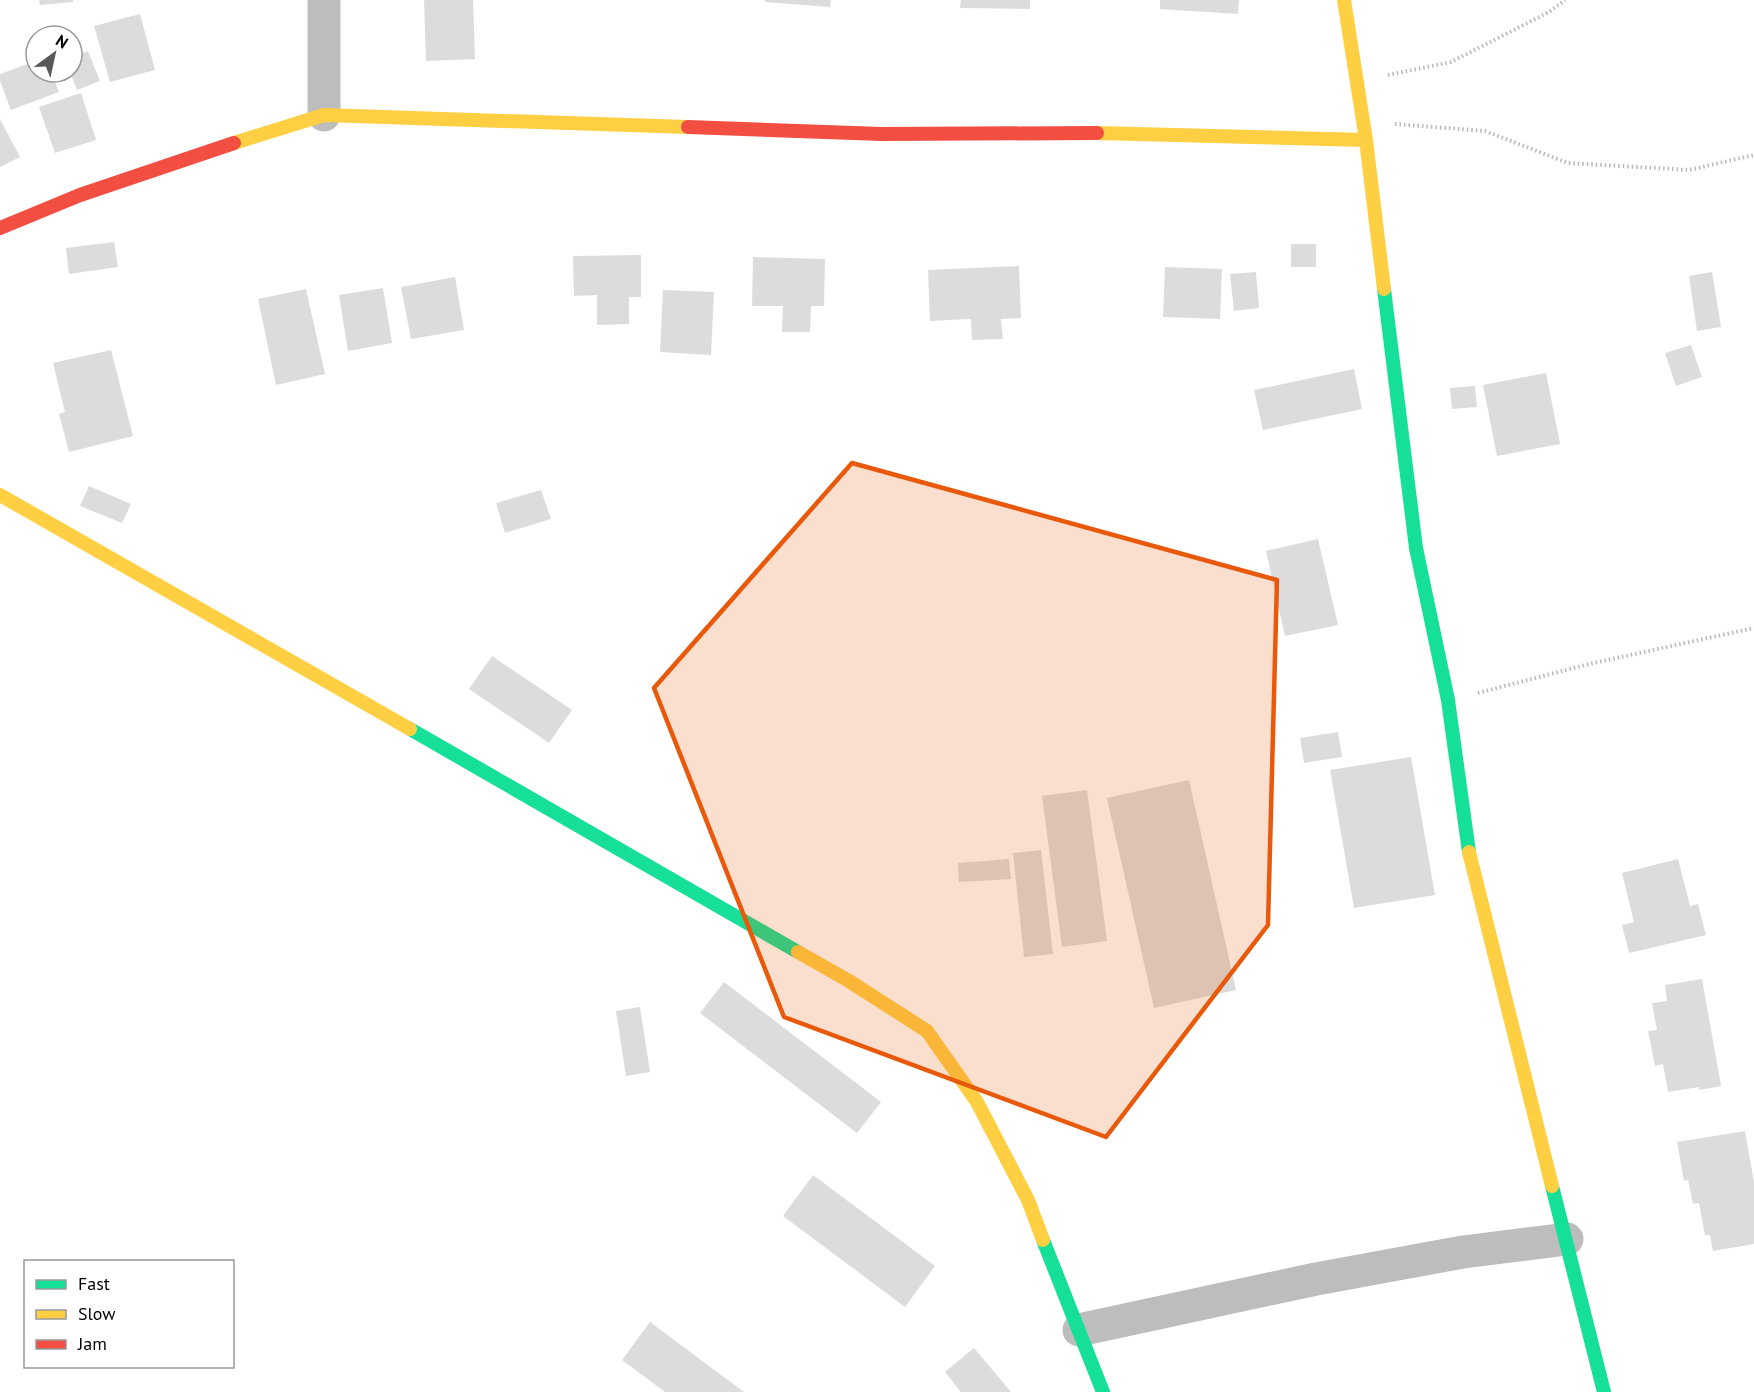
<svg xmlns="http://www.w3.org/2000/svg" width="1754" height="1392" viewBox="0 0 1754 1392" font-family="'PT Sans',sans-serif">
  <style>
    .building { fill: #dcdcdc }
    .lines { fill: none; stroke-linecap: round; stroke-linejoin: round }
    .path { stroke: #b8b8b8; stroke-width: 4; stroke-dasharray: 1.5 3; stroke-linecap: butt }
    .street { stroke: #bdbdbd; stroke-width: 33 }
    .fast { stroke: #16e098; stroke-width: 14 }
    .slow { stroke: #ffcf43; stroke-width: 14 }
    .jam { stroke: #f24e42; stroke-width: 14 }
    .marked { fill: #e8590c; fill-opacity: 0.2; stroke: #e8590c; stroke-width: 4.5; stroke-linejoin: round }
  </style>
  <rect width="100%" height="100%" fill="#fff"/>
  <g class="building">
    <path d="M 39,0 L 73,0 L 73,2 L 40,5 Z"/>
    <path d="M 424,0 L 473,0 L 475,59 L 426,61 Z"/>
    <path d="M 765,0 L 831,0 L 830,7 L 765,2 Z"/>
    <path d="M 961,0 L 1030,0 L 1030,9 L 960,8 Z"/>
    <path d="M 1160,0 L 1239,0 L 1238,14 L 1160,9 Z"/>
    <path d="M 140,14 L 155,70 L 110,82 L 94,26 Z"/>
    <path d="M 88,51 L 100,81 L 77,90 L 70,72 L 72,72 L 72,57 Z"/>
    <path d="M 36,61 L 36,72 L 51,72 L 59,92 L 11,110 L 0,81 L 0,74 Z"/>
    <path d="M 81,93 L 96,140 L 55,153 L 39,107 Z"/>
    <path d="M 0,119 L 20,157 L 0,167 Z"/>
    <path d="M 114,242 L 118,267 L 69,274 L 66,248 Z"/>
    <rect x="1291" y="244" width="25" height="23"/>
    <path d="M 641,255 L 641,297 L 629,297 L 629,324 L 597,325 L 597,295 L 574,296 L 573,256 Z"/>
    <path d="M 753,257 L 825,259 L 824,306 L 811,306 L 810,332 L 782,332 L 783,306 L 752,306 Z"/>
    <path d="M 1019,266 L 1021,318 L 1001,319 L 1003,339 L 972,340 L 971,319 L 930,321 L 928,270 Z"/>
    <path d="M 1165,267 L 1222,269 L 1220,319 L 1163,317 Z"/>
    <path d="M 1256,272 L 1259,308 L 1234,311 L 1230,274 Z"/>
    <path d="M 1712,272 L 1721,327 L 1697,331 L 1689,276 Z"/>
    <path d="M 455,277 L 464,330 L 411,339 L 401,287 Z"/>
    <path d="M 383,288 L 392,343 L 348,351 L 339,295 Z"/>
    <path d="M 306,289 L 325,374 L 276,385 L 258,299 Z"/>
    <path d="M 663,290 L 714,292 L 711,355 L 660,352 Z"/>
    <path d="M 1691,345 L 1702,377 L 1676,386 L 1665,353 Z"/>
    <path d="M 111,350 L 133,436 L 69,452 L 59,414 L 65,412 L 53,363 Z"/>
    <path d="M 1354,369 L 1362,409 L 1263,430 L 1254,390 Z"/>
    <path d="M 1546,373 L 1560,444 L 1497,456 L 1483,385 Z"/>
    <path d="M 1475,386 L 1477,407 L 1452,409 L 1450,388 Z"/>
    <path d="M 89,486 L 131,504 L 122,523 L 80,506 Z"/>
    <path d="M 541,490 L 551,519 L 505,533 L 496,503 Z"/>
    <path d="M 1318,539 L 1338,625 L 1285,636 L 1266,551 Z"/>
    <path d="M 492,656 L 572,710 L 549,743 L 469,689 Z"/>
    <path d="M 1338,732 L 1342,757 L 1304,763 L 1300,738 Z"/>
    <path d="M 1411,757 L 1435,895 L 1354,908 L 1330,770 Z"/>
    <path d="M 1189,780 L 1236,990 L 1154,1008 L 1107,798 Z"/>
    <path d="M 1087,790 L 1107,941 L 1062,947 L 1042,796 Z"/>
    <path d="M 1041,850 L 1053,954 L 1024,957 L 1013,853 Z"/>
    <path d="M 1009,859 L 1011,879 L 959,882 L 958,863 Z"/>
    <path d="M 1678,859 L 1690,906 L 1698,904 L 1706,935 L 1629,953 L 1622,925 L 1634,922 L 1622,873 Z"/>
    <path d="M 1702,979 L 1721,1086 L 1699,1090 L 1699,1087 L 1668,1092 L 1663,1064 L 1655,1066 L 1648,1031 L 1657,1030 L 1652,1003 L 1667,1001 L 1665,985 Z"/>
    <path d="M 724,982 L 881,1102 L 857,1133 L 700,1013 Z"/>
    <path d="M 640,1007 L 650,1072 L 626,1076 L 616,1011 Z"/>
    <path d="M 1745,1131 L 1754,1182 L 1754,1244 L 1713,1251 L 1710,1235 L 1705,1235 L 1699,1203 L 1693,1204 L 1688,1180 L 1684,1181 L 1677,1142 Z"/>
    <path d="M 813,1175 L 935,1266 L 905,1307 L 783,1216 Z"/>
    <path d="M 650,1322 L 744,1392 L 665,1392 L 622,1360 Z"/>
    <path d="M 974,1348 L 1011,1392 L 961,1392 L 945,1372 Z"/>
  </g>
  <g class="lines">
    <g class="path">
      <path d="M 1388,75 L 1451,62 L 1549,12 L 1565,0"/>
      <path d="M 1395,124 L 1485,131 L 1568,163 L 1689,170 L 1754,155"/>
      <path d="M 1478,693 L 1589,664 L 1754,628"/>
    </g>
    <g class="street">
      <path d="M 324,0 L 324,115"/>
      <path d="M 1079,1330 L 1316,1279 L 1463,1252 L 1567,1239"/>
    </g>
    <g class="fast">
      <path d="M 1384,289 L 1416,548 L 1448,700 L 1469,852"/>
      <path d="M 410,729 L 798,952"/>
      <path d="M 1552,1186 L 1604,1392"/>
      <path d="M 1043,1240 L 1103,1392"/>
    </g>
    <g class="slow">
      <path d="M 1344,0 L 1366,140 L 1384,289"/>
      <path d="M 1097,133 L 1366,140"/>
      <path d="M 234,143 L 324,115 L 688,127"/>
      <path d="M 0,495 L 410,729"/>
      <path d="M 1469,852 L 1552,1186"/>
      <path d="M 798,952 L 849,981 L 927,1031 L 977,1102 L 1028,1200 L 1043,1240"/>
    </g>
    <g class="jam">
      <path d="M 688,127 L 882,134 L 1097,133"/>
      <path d="M 0,228 L 80,195 L 234,143"/>
    </g>
  </g>
  <path class="marked" d="M 852,463 L 1277,580 L 1268,925 L 1106,1137 L 784,1017 L 654,688 Z"/>
  <rect x="24" y="1260" width="210" height="108" fill="#ffffff" stroke="#999999" stroke-width="1.5"/>
  <rect x="36" y="1280" width="30" height="9" fill="#16e098" stroke="#999999" stroke-width="1.5"/>
  <text x="78" y="1290" font-size="18" fill="#000000">Fast</text>
  <rect x="36" y="1310" width="30" height="9" fill="#ffcf43" stroke="#999999" stroke-width="1.5"/>
  <text x="78" y="1320" font-size="18" fill="#000000">Slow</text>
  <rect x="36" y="1340" width="30" height="9" fill="#f24e42" stroke="#999999" stroke-width="1.5"/>
  <text x="78" y="1350" font-size="18" fill="#000000">Jam</text>
  <g transform="translate(54 54) rotate(33)"><circle r="28" fill="#ffffff" stroke="#999999" stroke-width="1.5"/>
  <path d="M0-4.5L10 22L0 15L-10 22Z" fill="#595959"/>
  <text y="-9" font-size="16" font-weight="bold" text-anchor="middle" fill="#000000">N</text>
  </g>
</svg>
